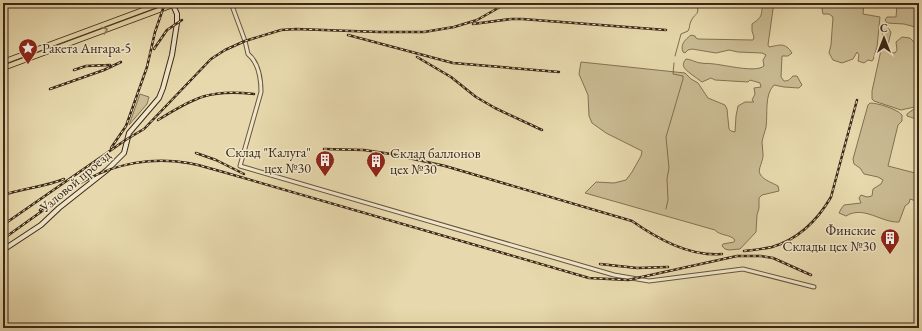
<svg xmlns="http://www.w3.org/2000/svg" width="922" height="331" viewBox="0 0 922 331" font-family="'EB Garamond',serif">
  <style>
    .green { fill: #cabb93; stroke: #837154 }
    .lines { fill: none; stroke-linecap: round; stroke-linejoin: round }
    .stream { stroke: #806d52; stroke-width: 1 }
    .street-casing { stroke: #67543c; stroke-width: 5 }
    .secondary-casing { stroke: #3c2716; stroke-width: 6 }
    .primary-casing { stroke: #3c2716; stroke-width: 6 }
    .street { stroke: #efe6ca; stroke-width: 3 }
    .secondary { stroke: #efe6ca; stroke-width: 4 }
    .primary { stroke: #e7d9ad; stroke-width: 4.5 }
    .rail-casing { stroke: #3c2716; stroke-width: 2.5 }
    .rail { stroke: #efe6ca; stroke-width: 1; stroke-dasharray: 3; stroke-linecap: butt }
    .oneway { stroke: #928062 }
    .labels { text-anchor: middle; stroke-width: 3; stroke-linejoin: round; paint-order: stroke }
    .poi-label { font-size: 14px; fill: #3c2716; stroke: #efe6ca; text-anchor: start }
    .street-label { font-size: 14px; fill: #3c2716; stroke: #efe6ca }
  </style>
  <rect width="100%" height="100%" fill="#e7d9ad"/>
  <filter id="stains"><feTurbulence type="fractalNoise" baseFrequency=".005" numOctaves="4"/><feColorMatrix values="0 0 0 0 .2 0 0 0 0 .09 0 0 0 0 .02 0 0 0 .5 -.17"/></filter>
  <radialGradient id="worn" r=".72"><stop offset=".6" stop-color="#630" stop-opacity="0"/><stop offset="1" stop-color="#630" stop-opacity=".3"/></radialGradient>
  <g class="green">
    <path d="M 764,3 L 775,3 L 773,9 L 768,45 L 769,47 C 780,45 785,42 792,53 L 788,56 L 782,56 L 781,77 L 784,81 C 789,81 790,79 793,76 L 797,76 L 802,85 L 799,88 L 784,87 L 774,85 C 764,95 768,114 766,127 C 765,132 763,136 762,142 C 762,146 763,150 763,154 C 764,160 757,170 760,174 C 763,180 773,183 778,186 L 779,191 L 762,195 L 759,198 L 759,208 L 757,215 L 756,232 L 740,249 L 729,250 L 725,249 L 722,246 L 723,244 L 734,242 L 735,240 C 730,234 720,236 715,230 L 585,193 L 596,182 L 614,183 L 626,180 L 632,172 L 641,156 L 642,151 L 606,133 L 592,123 L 589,116 L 588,95 L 579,74 L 581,62 L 685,73 L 691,79 L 698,83 L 708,98 L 725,105 L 727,109 L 729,129 L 731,131 L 735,132 L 736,116 L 738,106 L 745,102 L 754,102 L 752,100 L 755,94 L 754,88 L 761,87 L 760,83 L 750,80 L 748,82 L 715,80 L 711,78 L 702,82 C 698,79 695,77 691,74 C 685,69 680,66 686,59 C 691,59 696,63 701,63 C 705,64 709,63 714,64 C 725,65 756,73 764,66 L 763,60 L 766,55 L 762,53 L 738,52 L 729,50 L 716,53 L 692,49 L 688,50 L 685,53 L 683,52 C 680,44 685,40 691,35 L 695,36 L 696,38 L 698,39 L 753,40 L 754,37 L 752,31 L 752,24 C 766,15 759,13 764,3 Z"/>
    <path d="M 821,3 L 864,3 L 863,14 L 880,17 L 877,47 L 873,60 L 872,61 L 868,60 L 864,63 L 858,61 L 859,55 L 857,52 L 853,59 L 842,63 L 833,60 L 829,53 L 831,45 L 833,17 L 829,14 L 823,14 Z"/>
    <path d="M 888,3 L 919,3 L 919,28 L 904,24 L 887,23 L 885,20 L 887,17 L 896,17 L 897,5 Z"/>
    <path d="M 888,28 L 891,32 L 887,49 L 888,52 L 895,53 L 897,50 L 896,42 L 902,37 L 910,38 L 918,46 L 919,106 L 901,110 L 874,101 L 872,99 L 872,91 L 881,50 L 883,31 Z"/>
    <path d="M 140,94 L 149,97 L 147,104 L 129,125 Z"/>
    <path d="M 870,103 C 878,103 897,109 902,115 L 902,121 L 898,125 L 888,166 L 919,174 L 919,202 L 910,199 L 909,203 L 905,206 L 899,222 C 881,223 864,205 846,216 L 839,213 L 841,209 L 844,205 L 861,203 L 859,198 L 861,195 L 867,197 L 872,196 L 873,189 L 881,184 L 883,180 L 878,177 L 864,174 L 860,168 L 854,164 L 853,159 L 868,105 Z"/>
    <path d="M 914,109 L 919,109 L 919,120 L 907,116 L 907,114 Z"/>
  </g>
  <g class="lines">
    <g class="stream">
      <path d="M 675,56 L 681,34 L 688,31 C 690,28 689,25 691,21 C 695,12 701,16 696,3"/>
      <path d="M 666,209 L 668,200 L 667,179 L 669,168 L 666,137 L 683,79 L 683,76 L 673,74 L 674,63"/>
    </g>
    <g class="street-casing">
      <path id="street" d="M 231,3 L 245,41 L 248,54 C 259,63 261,78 261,92 L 240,166 L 614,275 L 649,281 L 743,269 L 814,287"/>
    </g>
    <g class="secondary-casing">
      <path id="secondary" d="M 3,250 L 41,225 L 59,208 L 107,170 L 124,153 L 129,133 L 159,98 L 163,88 L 172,55 L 177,23 L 177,14 L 173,5"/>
    </g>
    <g class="primary-casing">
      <g id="primary">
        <path d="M 3,62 L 162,3"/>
        <path d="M 3,68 L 178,3"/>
      </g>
    </g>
    <use href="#street" class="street"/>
    <use href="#secondary" class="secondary"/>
    <use href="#primary" class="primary"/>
    <g class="rail-casing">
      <g id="rail">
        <path d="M 473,24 L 511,19 L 522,19 L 666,30"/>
        <path d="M 348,35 L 453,63 L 559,72"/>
        <path d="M 154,49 L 167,30 L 182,20"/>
        <path d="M 417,57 L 451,77 L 476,97 L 495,108 L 542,130"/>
        <path d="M 74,70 L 86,66 L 110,65"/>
        <path d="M 50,89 L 104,70 L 121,62"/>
        <path d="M 158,120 C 195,97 210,89 254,94"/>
        <path d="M 111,148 L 126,126 L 147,67 L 155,32 L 165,3"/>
        <path d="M 324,149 L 364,150 L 391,154 L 445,166 L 632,221 C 658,239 690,257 722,254"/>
        <path d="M 196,153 L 216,160 L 244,174"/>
        <path d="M 3,195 C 23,188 45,187 64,179"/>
        <path d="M 40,210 C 55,200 70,188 86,180 C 117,163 153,157 188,163 C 200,165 212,169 223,172 L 589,278 L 628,280 L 737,256 L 761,256 L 773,258 L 811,275"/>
        <path d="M 3,225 L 127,139 L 144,129 L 211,59 L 225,50 L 245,41 L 281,30 L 296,29 L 379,32 L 424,32 L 454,27 L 477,20 L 507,3"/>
        <path d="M 3,239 L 45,209"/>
        <path d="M 744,251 C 753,250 763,249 772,247 C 799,239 817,221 831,197 L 857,100"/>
        <path d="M 600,264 L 637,268 L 668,267"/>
      </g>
    </g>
    <use href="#rail" class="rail"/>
  </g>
  <defs><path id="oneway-chevron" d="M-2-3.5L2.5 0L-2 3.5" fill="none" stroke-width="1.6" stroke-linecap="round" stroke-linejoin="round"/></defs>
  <use class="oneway" href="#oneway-chevron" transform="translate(105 30) rotate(-20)"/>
  <defs>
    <g id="sight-pin" transform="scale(1)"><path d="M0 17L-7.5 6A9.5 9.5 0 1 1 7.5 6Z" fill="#8f2418" stroke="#efe6ca"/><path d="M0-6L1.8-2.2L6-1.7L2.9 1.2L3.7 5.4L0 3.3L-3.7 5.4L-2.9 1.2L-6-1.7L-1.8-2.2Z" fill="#fff"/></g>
    <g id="building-pin" transform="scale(1)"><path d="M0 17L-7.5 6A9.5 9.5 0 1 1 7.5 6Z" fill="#8f2418" stroke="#efe6ca"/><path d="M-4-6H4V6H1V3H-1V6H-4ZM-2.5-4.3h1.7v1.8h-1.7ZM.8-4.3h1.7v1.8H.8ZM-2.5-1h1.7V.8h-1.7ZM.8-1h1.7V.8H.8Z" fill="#fff"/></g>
  </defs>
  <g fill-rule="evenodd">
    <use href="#sight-pin" x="28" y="48"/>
    <use href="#building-pin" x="325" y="160"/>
    <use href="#building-pin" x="376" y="161"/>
    <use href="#building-pin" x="890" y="238"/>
  </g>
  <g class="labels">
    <g class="poi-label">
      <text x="42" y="53">Ракета Ангара-5</text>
      <text x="311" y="157" text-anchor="end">Склад "Калуга"<tspan x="311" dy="16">цех №30</tspan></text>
      <text x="390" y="158">Склад баллонов<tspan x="390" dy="16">цех №30</tspan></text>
      <text x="876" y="235" text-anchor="end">Финские<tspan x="876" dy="16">Склады цех №30</tspan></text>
    </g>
    <g class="street-label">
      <text transform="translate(75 181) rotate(-40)" y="5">Узловой проезд</text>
    </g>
  </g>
  <rect width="922" height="331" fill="none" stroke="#e7d9ad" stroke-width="16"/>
  <rect x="4" y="4" width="914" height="323" fill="none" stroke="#3c2716" stroke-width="2"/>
  <rect x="8" y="8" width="906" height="315" fill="none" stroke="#3c2716"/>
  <g transform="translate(884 38)" stroke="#efe6ca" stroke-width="3" paint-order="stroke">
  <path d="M0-3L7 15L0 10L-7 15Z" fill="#3c2716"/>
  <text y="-6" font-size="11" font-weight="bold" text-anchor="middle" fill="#3c2716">С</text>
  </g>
  <rect width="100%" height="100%" filter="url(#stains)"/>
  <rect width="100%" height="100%" fill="url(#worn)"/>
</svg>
